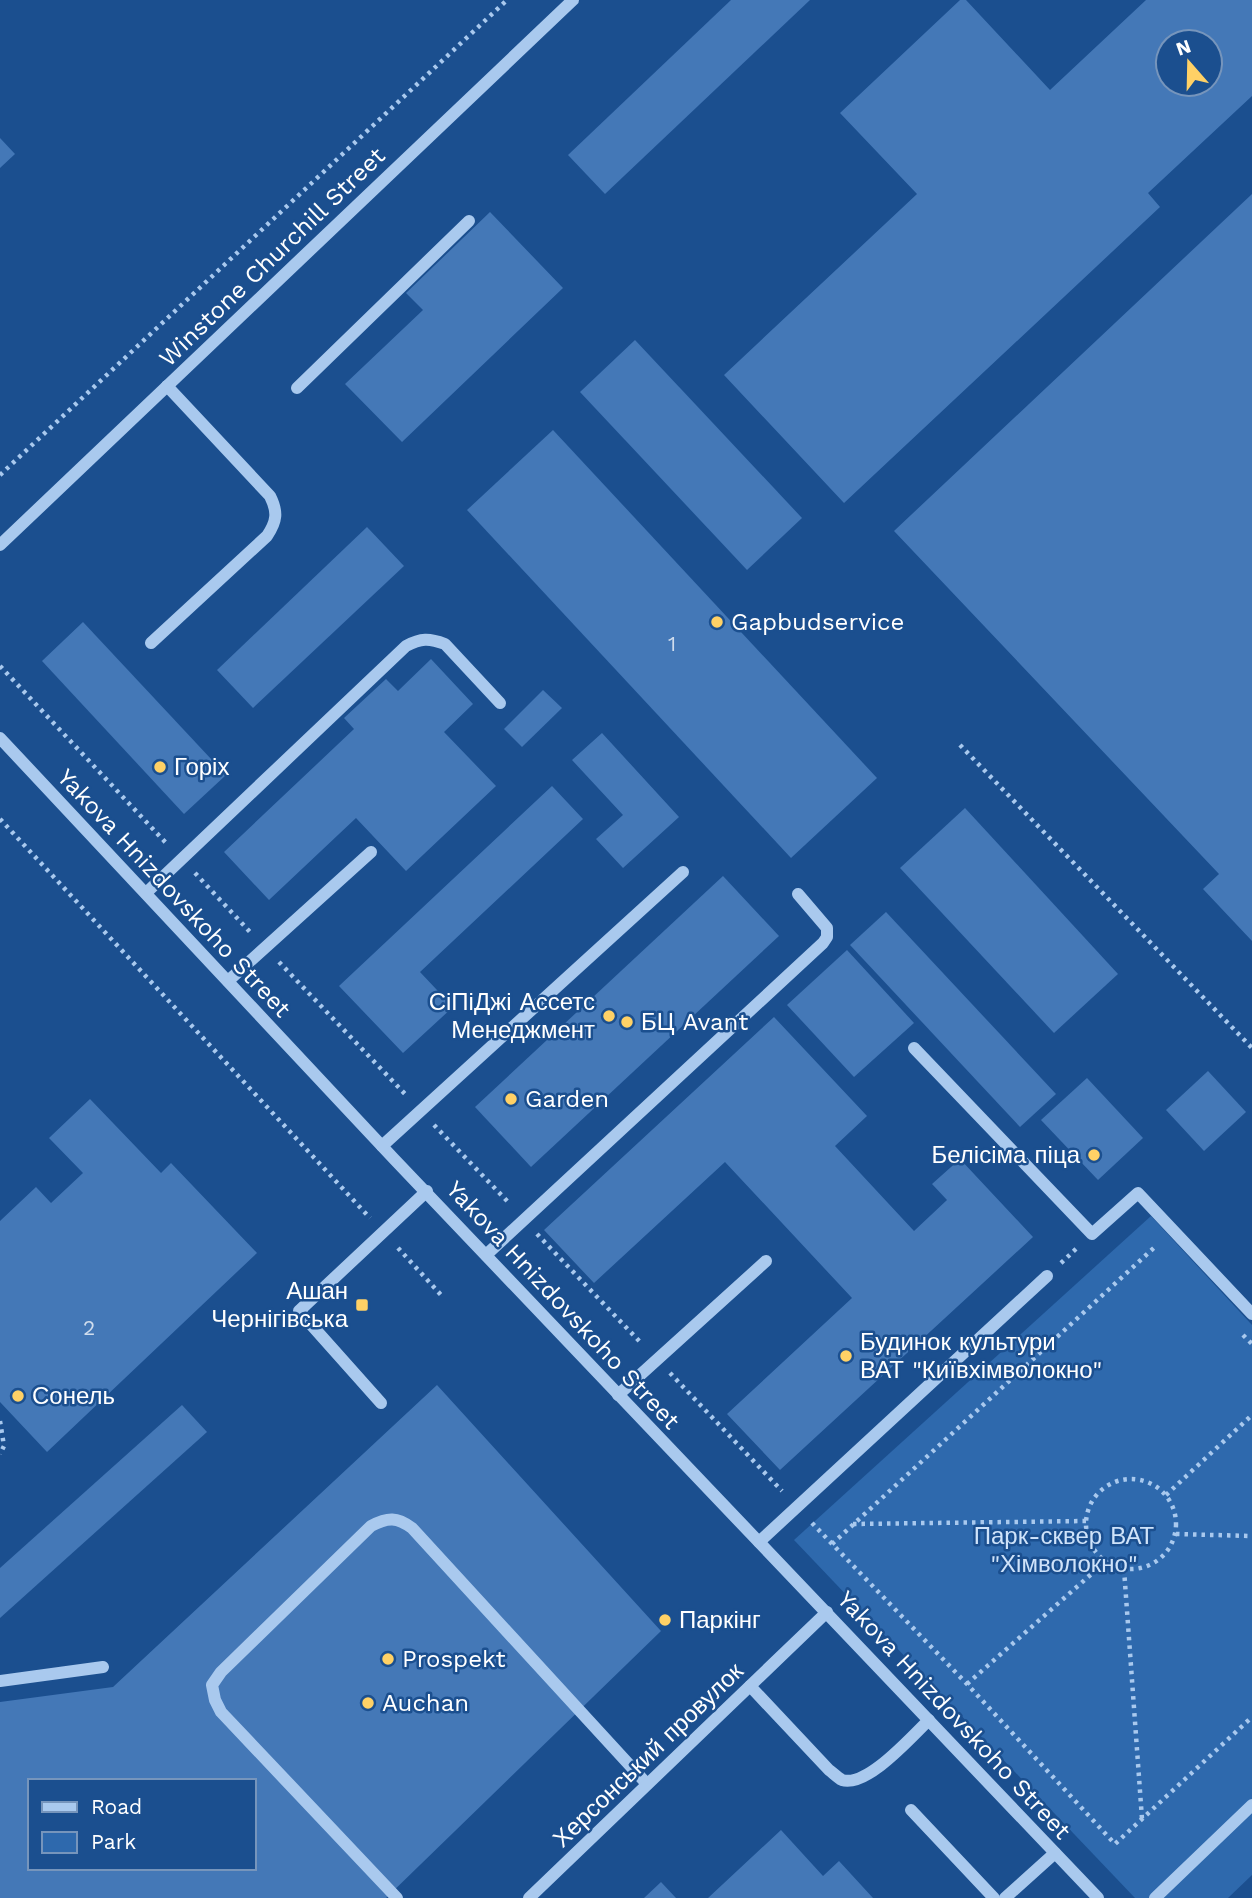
<svg xmlns="http://www.w3.org/2000/svg" width="1252" height="1898" viewBox="0 0 1252 1898" font-family="'Work Sans',sans-serif">
  <style>
    .green { fill: #2e69ad }
    .building { fill: #4478b7; fill-rule: evenodd }
    .lines { fill: none; stroke-linecap: round; stroke-linejoin: round }
    .path { stroke: #a9c9ee; stroke-width: 4.5; stroke-dasharray: 3.5 5; stroke-linecap: butt }
    .minor { stroke: #a9c9ee; stroke-width: 12 }
    .poi-dot { fill: #ffd166; stroke: #1b4f8f; stroke-width: 2.5 }
    .labels { text-anchor: middle; stroke-width: 5; stroke-linejoin: round; paint-order: stroke }
    .number-label { font-size: 21px; fill: #d0dded }
    .street-label { font-size: 24px; fill: #fff; stroke: #1b4f8f }
    .poi-label { font-size: 24px; fill: #fff; stroke: #1b4f8f; text-anchor: start }
    .park-label { font-size: 24px; fill: #cfe3fa; stroke: #1b4f8f }
  </style>
  <rect width="100%" height="100%" fill="#1b4f8f"/>
  <path class="green" d="M 1151,1216 L 1252,1325 L 1252,1875 L 1228,1898 L 1135,1898 L 794,1540 Z"/>
  <g class="building">
    <path d="M 731,0 L 810,0 L 605,194 L 568,155 Z"/>
    <path d="M 960,0 L 966,0 L 1050,90 L 1146,0 L 1252,0 L 1252,96 L 1148,193 L 1160,207 L 844,503 L 724,375 L 917,194 L 840,113 ZM 1168,42 L 1210,42 L 1210,84 L 1168,84 Z"/>
    <path d="M 0,138 L 15,154 L 0,168 Z"/>
    <path d="M 1252,194 L 1252,941 L 1203,889 L 1219,874 L 894,531 Z"/>
    <path d="M 490,212 L 563,288 L 402,442 L 345,384 L 423,310 L 406,293 Z"/>
    <path d="M 635,340 L 802,518 L 747,570 L 580,392 Z"/>
    <path d="M 553,430 L 877,778 L 791,858 L 467,510 Z"/>
    <path d="M 367,527 L 404,566 L 253,708 L 217,670 Z"/>
    <path d="M 83,622 L 226,775 L 184,814 L 42,661 Z"/>
    <path d="M 431,659 L 473,704 L 444,732 L 496,786 L 406,871 L 356,818 L 269,900 L 224,852 L 354,729 L 344,718 L 386,679 L 398,691 Z"/>
    <path d="M 543,690 L 562,708 L 522,747 L 504,729 Z"/>
    <path d="M 602,733 L 679,817 L 623,868 L 596,839 L 623,815 L 572,760 Z"/>
    <path d="M 552,786 L 583,819 L 420,972 L 453,1007 L 403,1053 L 339,986 Z"/>
    <path d="M 965,808 L 1118,974 L 1054,1033 L 900,868 Z"/>
    <path d="M 723,876 L 779,936 L 531,1167 L 475,1107 Z"/>
    <path d="M 886,912 L 1056,1094 L 1020,1127 L 850,945 Z"/>
    <path d="M 847,950 L 914,1023 L 854,1077 L 787,1005 Z"/>
    <path d="M 774,1017 L 867,1116 L 835,1146 L 914,1231 L 947,1200 L 932,1184 L 960,1159 L 1033,1237 L 780,1470 L 727,1414 L 852,1298 L 725,1162 L 594,1283 L 544,1230 Z"/>
    <path d="M 1208,1071 L 1246,1112 L 1204,1151 L 1166,1110 Z"/>
    <path d="M 1087,1078 L 1143,1138 L 1098,1180 L 1041,1120 Z"/>
    <path d="M 90,1099 L 161,1173 L 171,1163 L 257,1253 L 47,1452 L 0,1402 L 0,1221 L 36,1187 L 51,1203 L 83,1173 L 49,1138 Z"/>
    <path d="M 437,1385 L 661,1631 L 386,1898 L 0,1898 L 0,1702 L 113,1687 ZM 30,1781 L 254,1781 L 254,1868 L 30,1868 Z"/>
    <path d="M 182,1405 L 207,1432 L 0,1618 L 0,1568 Z"/>
    <path d="M 781,1830 L 823,1876 L 839,1861 L 873,1898 L 708,1898 Z"/>
    <path d="M 661,1882 L 676,1898 L 644,1898 Z"/>
  </g>
  <g class="lines">
    <g class="path">
      <path d="M 0,475 L 507,0"/>
      <path d="M 0,666 L 167,844"/>
      <path d="M 960,745 L 1252,1048"/>
      <path d="M 0,819 L 370,1218"/>
      <path d="M 195,873 L 251,933"/>
      <path d="M 279,962 L 406,1095"/>
      <path d="M 434,1125 L 510,1204"/>
      <path d="M 537,1234 L 642,1344"/>
      <path d="M 398,1248 L 442,1296"/>
      <path d="M 1061,1263 L 1077,1248"/>
      <path d="M 1243,1335 L 1252,1344"/>
      <path d="M 670,1373 L 782,1491"/>
      <path d="M 0,1421 L 4,1446 L 0,1454"/>
      <circle cx="1131" cy="1524" r="45"/>
      <path d="M 1166,1495 L 1252,1415"/>
      <path d="M 812,1523 L 967,1684 L 1115,1844 L 1252,1717"/>
      <path d="M 853,1524 L 1086,1521"/>
      <path d="M 1176,1534 L 1252,1536"/>
      <path d="M 832,1544 L 1157,1245"/>
      <path d="M 1124,1569 L 1142,1819"/>
      <path d="M 967,1684 L 1105,1562"/>
    </g>
    <g class="minor">
      <path d="M 297,388 L 469,221"/>
      <path d="M 0,545 L 573,0"/>
      <path d="M 151,643 L 267,536 C 277,521 278,512 270,496 L 167,386"/>
      <path d="M 0,738 L 395,1160 L 1098,1898"/>
      <path d="M 146,893 L 406,646 C 421,638 429,638 445,644 L 500,703"/>
      <path d="M 228,981 L 371,852"/>
      <path d="M 914,1048 L 1092,1234 L 1138,1193 L 1252,1314"/>
      <path d="M 382,1146 L 683,872"/>
      <path d="M 486,1255 L 823,943 L 827,937 L 827,928 L 798,894"/>
      <path d="M 618,1395 L 766,1261"/>
      <path d="M 381,1403 L 299,1311 L 427,1191"/>
      <path d="M 759,1542 L 1047,1276"/>
      <path d="M 0,1681 L 103,1667"/>
      <path d="M 750,1686 L 829,1770 C 832,1772 838,1778 842,1780 C 867,1788 912,1736 929,1720"/>
      <path d="M 911,1810 L 994,1898"/>
      <path d="M 397,1898 L 221,1712 L 215,1700 L 212,1685 L 221,1672 L 371,1526 C 388,1517 397,1517 412,1528 L 647,1784"/>
      <path d="M 529,1898 L 827,1612"/>
      <path d="M 1005,1898 L 1055,1853"/>
      <path d="M 1155,1898 L 1252,1805"/>
    </g>
  </g>
  <g class="poi-dot">
    <circle cx="717" cy="622" r="7"/>
    <circle cx="160" cy="767" r="7"/>
    <circle cx="609" cy="1016" r="7"/>
    <circle cx="627" cy="1022" r="7"/>
    <circle cx="511" cy="1099" r="7"/>
    <circle cx="1094" cy="1155" r="7"/>
    <rect x="355" y="1298" width="14" height="14" rx="3.5"/>
    <circle cx="846" cy="1356" r="7"/>
    <circle cx="18" cy="1396" r="7"/>
    <circle cx="665" cy="1620" r="7"/>
    <circle cx="388" cy="1659" r="7"/>
    <circle cx="368" cy="1703" r="7"/>
  </g>
  <g class="labels">
    <g class="number-label">
      <text x="672" y="651">1</text>
      <text x="89" y="1335">2</text>
    </g>
    <g class="street-label">
      <text transform="translate(272 257) rotate(-44)" y="8">Winstone Churchill Street</text>
      <text transform="translate(174 893) rotate(47)" y="8">Yakova Hnizdovskoho Street</text>
      <text transform="translate(563 1305) rotate(47)" y="8">Yakova Hnizdovskoho Street</text>
      <text transform="translate(954 1715) rotate(47)" y="8">Yakova Hnizdovskoho Street</text>
      <text transform="translate(648 1755) rotate(-44)" y="8">Херсонський провулок</text>
    </g>
    <g class="poi-label">
      <text x="731" y="630">Gapbudservice</text>
      <text x="174" y="775">Горіх</text>
      <text x="595" y="1010" text-anchor="end">СіПіДжі Ассетс<tspan x="595" dy="28">Менеджмент</tspan></text>
      <text x="641" y="1030">БЦ Avant</text>
      <text x="525" y="1107">Garden</text>
      <text x="1080" y="1163" text-anchor="end">Белісіма піца</text>
      <text x="348" y="1299" text-anchor="end">Ашан<tspan x="348" dy="28">Чернігівська</tspan></text>
      <text x="860" y="1350">Будинок культури<tspan x="860" dy="28">ВАТ "Київхімволокно"</tspan></text>
      <text x="32" y="1404">Сонель</text>
      <text x="679" y="1628">Паркінг</text>
      <text x="402" y="1667">Prospekt</text>
      <text x="382" y="1711">Auchan</text>
    </g>
    <g class="park-label">
      <text x="1064" y="1544">Парк-сквер ВАТ<tspan x="1064" dy="28">"Хімволокно"</tspan></text>
    </g>
  </g>
  <rect x="28" y="1779" width="228" height="91" fill="#1b4f8f" stroke="#7695bc" stroke-width="2"/>
  <rect x="42" y="1802" width="35" height="10" fill="#a9c9ee" stroke="#7695bc" stroke-width="2"/>
  <text x="91" y="1814" font-size="21" fill="#ffffff">Road</text>
  <rect x="42" y="1832" width="35" height="21" fill="#2e69ad" stroke="#7695bc" stroke-width="2"/>
  <text x="91" y="1849" font-size="21" fill="#ffffff">Park</text>
  <g transform="translate(1189 63) rotate(340)"><circle r="33" fill="#1b4f8f" stroke="#7695bc" stroke-width="2"/>
  <path d="M0-5L12 26L0 18L-12 26Z" fill="#ffd166"/>
  <text y="-10" font-size="19" font-weight="bold" text-anchor="middle" fill="#ffffff">N</text>
  </g>
</svg>
